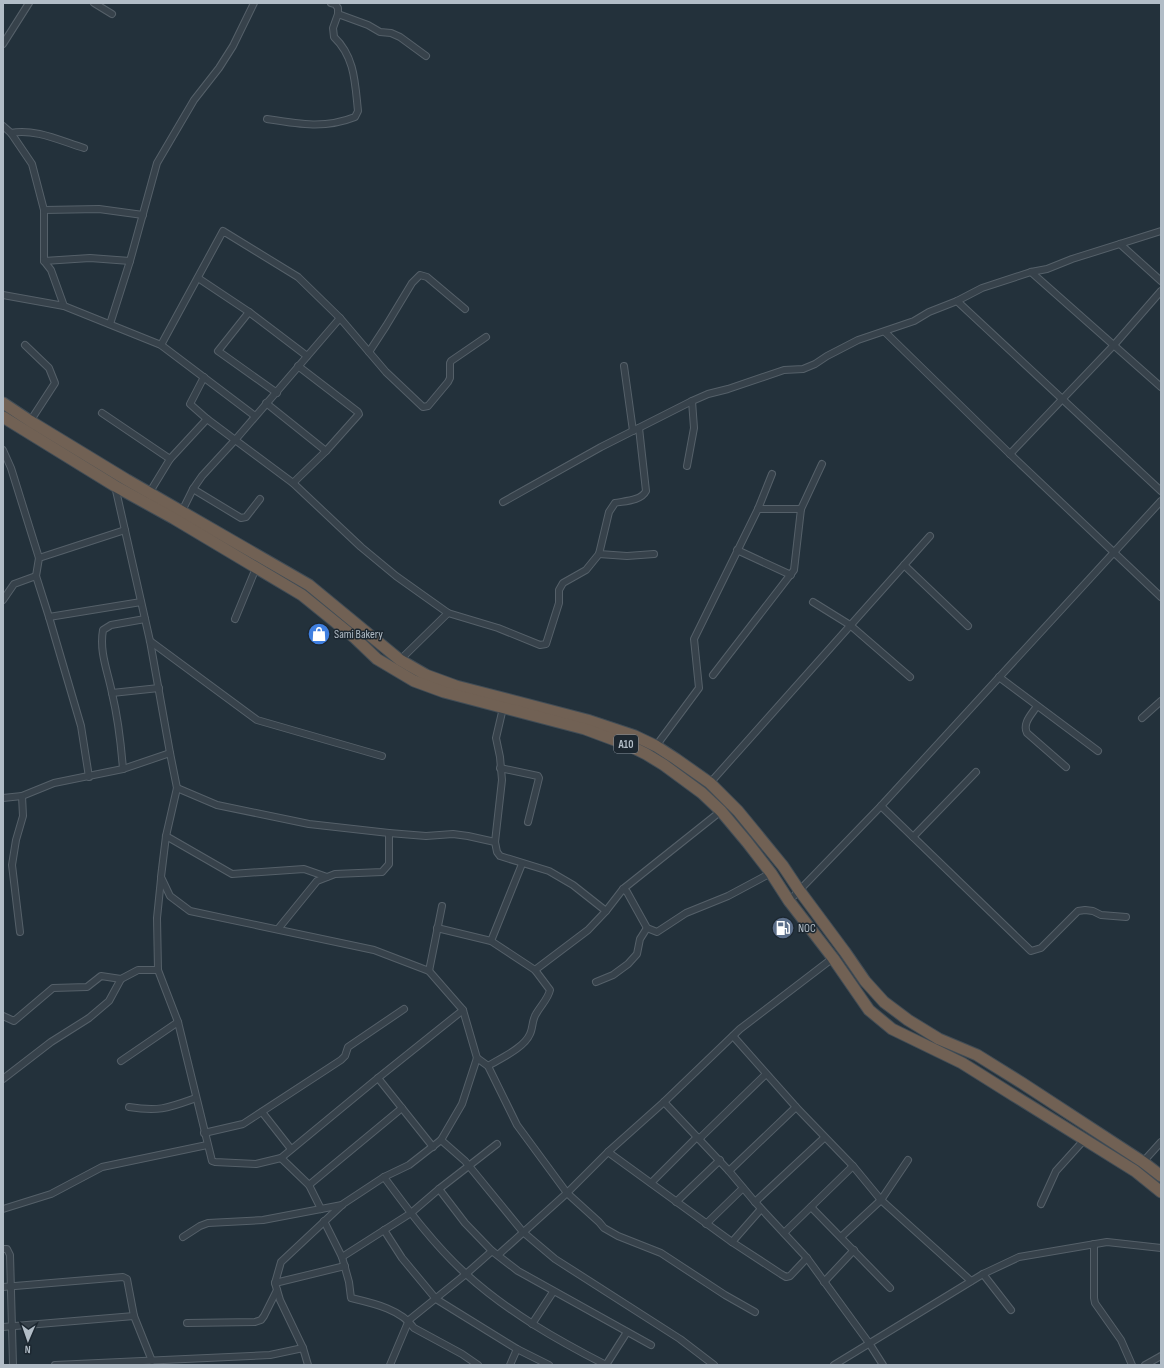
<svg xmlns="http://www.w3.org/2000/svg" width="1164" height="1368" viewBox="0 0 1164 1368" font-family="'Sofia Sans Condensed',sans-serif">
  <style>
    .lines { fill: none; stroke-linecap: round; stroke-linejoin: round }
    .street-casing { stroke: #556069; stroke-width: 8 }
    .highway-casing { stroke: #424d56; stroke-width: 13 }
    .street { stroke: #37424b; stroke-width: 6 }
    .highway { stroke: #716154; stroke-width: 11 }
    .labels { text-anchor: middle; stroke-width: 3; stroke-linejoin: round; paint-order: stroke }
    .shield { fill: #1c2730; stroke: #85909a; stroke-width: 1 }
    .shield-label { font-size: 11px; font-weight: bold; fill: #b2bdc7 }
    .poi-label { font-size: 12px; fill: #b2bdc7; stroke: #1c2730; text-anchor: start }
  </style>
  <rect width="100%" height="100%" fill="#23313b"/>
  <g class="lines">
    <g class="street-casing">
      <g id="street">
        <path d="M 94,3 L 112,14"/>
        <path d="M 331,3 L 335,4 L 338,8 L 338,14 L 368,25 L 380,32 L 391,33 L 400,37 L 426,56"/>
        <path d="M 3,44 L 29,3"/>
        <path d="M 267,119 C 298,124 325,129 355,117 L 358,111 C 355,83 355,57 334,37 L 333,28 L 338,14"/>
        <path d="M 3,126 L 11,133 L 32,164 L 44,210 L 44,261 L 51,270 L 64,306"/>
        <path d="M 11,133 C 34,128 61,141 84,148"/>
        <path d="M 44,210 L 99,209 L 143,215"/>
        <path d="M 1120,244 L 1161,281"/>
        <path d="M 44,261 L 90,258 L 130,261"/>
        <path d="M 1031,272 L 1161,387"/>
        <path d="M 198,278 L 249,312 L 307,356"/>
        <path d="M 3,295 L 64,306 L 161,345 L 255,416"/>
        <path d="M 957,301 L 1161,491"/>
        <path d="M 249,312 L 218,351 L 277,393"/>
        <path d="M 110,324 L 130,261 L 157,163 L 194,100 L 219,68 L 233,46 L 254,3"/>
        <path d="M 885,332 L 1010,454 L 1161,597"/>
        <path d="M 25,345 L 49,368 L 55,383 L 29,423"/>
        <path d="M 161,345 L 223,231 L 298,277 L 340,318 L 386,372 L 423,407 L 428,406 L 448,382 L 450,378 L 450,363 L 451,361 L 486,337"/>
        <path d="M 369,352 L 386,326 L 412,283 L 420,275 L 427,277 L 465,309"/>
        <path d="M 624,366 L 633,431"/>
        <path d="M 204,377 L 190,404 L 207,419 L 293,483 L 361,547 L 396,576 L 448,613 L 498,628 L 540,645 L 546,644 L 559,603 L 559,590 L 563,583 L 586,570 L 599,554 L 609,512 L 615,503 C 624,501 641,501 646,491 L 639,428"/>
        <path d="M 266,403 L 326,451"/>
        <path d="M 102,413 L 170,459"/>
        <path d="M 3,450 L 11,468 L 39,558"/>
        <path d="M 1010,454 L 1114,345 L 1161,291"/>
        <path d="M 687,466 L 694,428 L 692,401"/>
        <path d="M 293,483 L 326,451 L 359,414 L 358,412 L 298,366"/>
        <path d="M 115,486 L 150,641 L 170,753 L 177,788 L 166,836 L 161,877 L 170,896 L 190,911 L 374,950 L 429,971 L 463,1010 L 477,1058 L 462,1104 L 441,1140 L 409,1165 L 384,1177 L 343,1204 L 281,1262 L 275,1283 L 280,1300 L 303,1348 L 308,1365"/>
        <path d="M 193,489 L 241,518 L 246,517 L 260,499"/>
        <path d="M 148,495 L 170,459 L 207,419"/>
        <path d="M 503,502 L 601,447 L 692,401 L 708,394 L 728,389 L 784,370 L 803,369 L 815,364 L 827,356 L 858,340 L 914,321 L 929,312 L 957,301 L 982,288 L 1031,272 L 1047,269 L 1072,259 L 1161,231"/>
        <path d="M 758,509 L 801,509"/>
        <path d="M 182,511 L 193,489 L 202,476 L 236,439 L 340,318"/>
        <path d="M 737,550 L 791,575"/>
        <path d="M 599,554 L 627,556 L 654,554"/>
        <path d="M 904,565 L 968,626"/>
        <path d="M 3,600 L 14,584 L 36,576"/>
        <path d="M 813,602 L 850,625 L 910,677"/>
        <path d="M 49,617 L 141,602"/>
        <path d="M 235,619 L 256,568"/>
        <path d="M 150,641 L 257,720 L 382,756"/>
        <path d="M 400,660 L 448,613"/>
        <path d="M 713,675 L 794,570 L 801,509 L 822,464"/>
        <path d="M 999,677 L 1098,751"/>
        <path d="M 112,693 L 159,688"/>
        <path d="M 1037,706 C 1032,714 1022,723 1027,733 L 1066,767"/>
        <path d="M 1142,718 L 1161,701"/>
        <path d="M 656,746 L 699,688 L 694,639 L 758,509 L 772,474"/>
        <path d="M 500,768 L 538,776 L 539,778 L 528,822"/>
        <path d="M 123,769 C 121,744 118,718 112,693 C 108,672 99,652 103,630 L 111,625 L 145,619"/>
        <path d="M 89,777 L 81,726 L 49,617 L 36,576 L 39,558 L 125,530"/>
        <path d="M 710,783 L 930,536"/>
        <path d="M 177,788 L 217,805 L 309,824 L 389,833 L 389,864 L 382,872 L 335,874 L 317,881 L 278,929"/>
        <path d="M 3,798 L 22,796 L 54,783 L 123,769 L 170,753"/>
        <path d="M 881,806 L 1031,951 L 1041,948 L 1078,911 L 1085,910 L 1093,911 L 1101,915 L 1126,917"/>
        <path d="M 389,833 L 426,836 L 453,834 L 468,836 L 495,842 L 497,852 L 500,856 L 549,871 L 573,885 L 606,911 L 623,889 L 721,811"/>
        <path d="M 166,836 L 232,874 L 304,869 L 327,877"/>
        <path d="M 913,837 L 976,772"/>
        <path d="M 495,842 L 502,780 L 500,757 L 496,738 L 503,708"/>
        <path d="M 161,879 L 157,918 L 158,970 L 178,1022 L 212,1161 L 215,1162 L 256,1164 L 281,1158 L 309,1185 L 321,1209"/>
        <path d="M 623,889 L 627,892 L 647,928 L 657,932 L 686,913 L 728,896 L 771,873"/>
        <path d="M 789,901 L 881,806 L 1161,501"/>
        <path d="M 437,928 L 491,941 L 535,970 L 550,990 C 548,999 541,1005 536,1014 C 532,1020 533,1028 530,1034 C 524,1048 501,1058 488,1066"/>
        <path d="M 20,932 L 12,865 L 16,840 L 23,816 L 22,796"/>
        <path d="M 491,941 L 522,864"/>
        <path d="M 535,970 L 588,930 L 606,911"/>
        <path d="M 429,971 L 442,906"/>
        <path d="M 596,982 L 613,975 L 628,964 L 637,954 L 640,939 L 647,928"/>
        <path d="M 3,1016 L 14,1021 L 53,988 L 87,987 L 101,976 L 121,979"/>
        <path d="M 733,1036 L 796,1107 L 853,1166 L 881,1200 L 971,1281"/>
        <path d="M 477,1058 L 488,1066 L 517,1125 L 567,1193 L 608,1152 L 664,1102 L 740,1029 L 833,958"/>
        <path d="M 121,1061 L 178,1022"/>
        <path d="M 378,1078 L 433,1147"/>
        <path d="M 3,1079 L 51,1042 L 89,1018 L 109,1001 L 121,979 L 138,970 L 158,970"/>
        <path d="M 664,1102 L 729,1171 L 755,1202 L 807,1258 L 869,1343 L 883,1365"/>
        <path d="M 129,1107 C 159,1112 168,1108 196,1098"/>
        <path d="M 262,1112 L 291,1149"/>
        <path d="M 204,1133 L 243,1124 L 341,1060 L 345,1056 L 348,1047 L 404,1009"/>
        <path d="M 699,1139 L 766,1074"/>
        <path d="M 441,1140 L 465,1161 L 523,1232 L 555,1259 L 680,1339 L 714,1365"/>
        <path d="M 608,1152 L 732,1242 L 781,1274 L 786,1277 L 790,1276 L 807,1258"/>
        <path d="M 281,1158 L 378,1078 L 463,1010"/>
        <path d="M 1142,1163 L 1161,1142"/>
        <path d="M 729,1171 L 796,1107"/>
        <path d="M 384,1177 C 409,1211 435,1246 466,1274 C 508,1312 557,1340 606,1365"/>
        <path d="M 651,1183 L 697,1137"/>
        <path d="M 309,1185 L 402,1108"/>
        <path d="M 439,1189 L 465,1223 L 492,1251 L 518,1271 L 651,1345"/>
        <path d="M 676,1202 L 720,1160"/>
        <path d="M 755,1202 L 824,1138"/>
        <path d="M 1041,1204 L 1056,1171 L 1084,1140"/>
        <path d="M 811,1207 L 890,1288"/>
        <path d="M 3,1209 L 51,1194 L 102,1167 L 207,1145"/>
        <path d="M 324,1221 L 342,1257 L 349,1282 L 351,1298 C 372,1303 401,1309 414,1328 L 462,1354 L 478,1365"/>
        <path d="M 706,1224 L 743,1188"/>
        <path d="M 384,1230 L 402,1258 L 436,1299 L 517,1349 L 549,1365"/>
        <path d="M 784,1233 L 853,1166"/>
        <path d="M 183,1237 L 200,1226 L 208,1223 L 263,1220 L 342,1205"/>
        <path d="M 841,1237 L 881,1200 L 908,1160"/>
        <path d="M 732,1242 L 761,1209"/>
        <path d="M 1094,1244 L 1094,1298 L 1095,1303 L 1121,1340 L 1132,1365"/>
        <path d="M 3,1249 L 7,1249 L 10,1255 L 13,1365"/>
        <path d="M 498,1255 L 567,1193 L 599,1222 L 604,1228 L 618,1236 L 661,1253 L 725,1295 L 755,1312"/>
        <path d="M 342,1257 L 411,1213 L 439,1189 L 497,1144"/>
        <path d="M 983,1274 L 1011,1310"/>
        <path d="M 824,1282 L 854,1250"/>
        <path d="M 275,1283 L 345,1266"/>
        <path d="M 3,1287 L 123,1277 L 127,1279 L 134,1316 L 152,1361"/>
        <path d="M 187,1323 L 255,1322 L 261,1320 L 264,1316 L 277,1290"/>
        <path d="M 532,1324 L 553,1292"/>
        <path d="M 3,1327 L 134,1316"/>
        <path d="M 55,1365 L 270,1355 L 303,1348"/>
        <path d="M 390,1365 L 409,1320 L 466,1274 L 492,1251"/>
        <path d="M 510,1365 L 517,1349"/>
        <path d="M 606,1365 L 627,1332"/>
        <path d="M 834,1365 L 983,1274 L 1019,1257 L 1107,1242 L 1161,1248"/>
        <path d="M 1145,1365 L 1161,1356"/>
      </g>
    </g>
    <g class="highway-casing">
      <g id="highway">
        <path d="M 3,403 L 30,421 L 127,480 L 309,585 L 400,660 L 426,675 L 456,686 L 587,720 L 635,736 L 656,746 L 676,759 L 710,783 L 738,811 L 783,866 L 799,890 L 845,952 L 865,981 L 884,1002 L 908,1020 L 939,1039 L 977,1055 L 1022,1083 L 1143,1162 L 1161,1176"/>
        <path d="M 3,417 L 115,486 L 173,518 L 302,595 L 355,638 L 377,659 L 414,681 L 444,692 L 585,729 L 628,745 L 646,754 L 664,765 L 702,793 L 721,811 L 747,842 L 771,873 L 789,901 L 833,958 L 869,1010 L 892,1029 L 962,1063 L 1013,1095 L 1135,1171 L 1161,1192"/>
      </g>
    </g>
    <use href="#street" class="street"/>
    <use href="#highway" class="highway"/>
  </g>
  <defs>
    <g id="shop-disc" transform="scale(1.15)"><circle r="9.5" fill="#3f7fe0" stroke="#1c2730"/><path d="M-5-2.5h2.3a2.7 3.5 0 0 1 5.4 0H5L5.5 6h-11ZM-1.5-2.5h3a1.5 2.3 0 0 0-3 0Z" fill="#fff"/></g>
    <g id="fuel-disc" transform="scale(1.15)"><circle r="9.5" fill="#5c6f8a" stroke="#1c2730"/><path d="M-5.5-6h7V0h2V4h1.3V-2.5L3-4.5l.8-.8L6-3V5H2.5V1h-1V6h-7ZM-4.2-4.7v3.2H.2V-4.7Z" fill="#fff"/></g>
  </defs>
  <g fill-rule="evenodd">
    <use href="#shop-disc" x="319" y="634"/>
    <use href="#fuel-disc" x="783" y="928"/>
  </g>
  <g class="labels">
    <rect class="shield" x="614" y="735" width="24" height="18" rx="3"/>
    <g class="shield-label">
      <text x="626" y="748">A10</text>
    </g>
    <g class="poi-label">
      <text x="334" y="638">Sami Bakery</text>
      <text x="798" y="932">NOC</text>
    </g>
  </g>
  <rect width="1164" height="1368" fill="none" stroke="#b2bdc7" stroke-width="8"/>
  <g transform="translate(28 1340) rotate(182)" stroke="#1c2730" stroke-width="3" paint-order="stroke">
  <path d="M0-3L7 15L0 10L-7 15Z" fill="#b2bdc7"/>
  <text y="-6" font-size="11" font-weight="bold" text-anchor="middle" fill="#b2bdc7">N</text>
  </g>
</svg>
